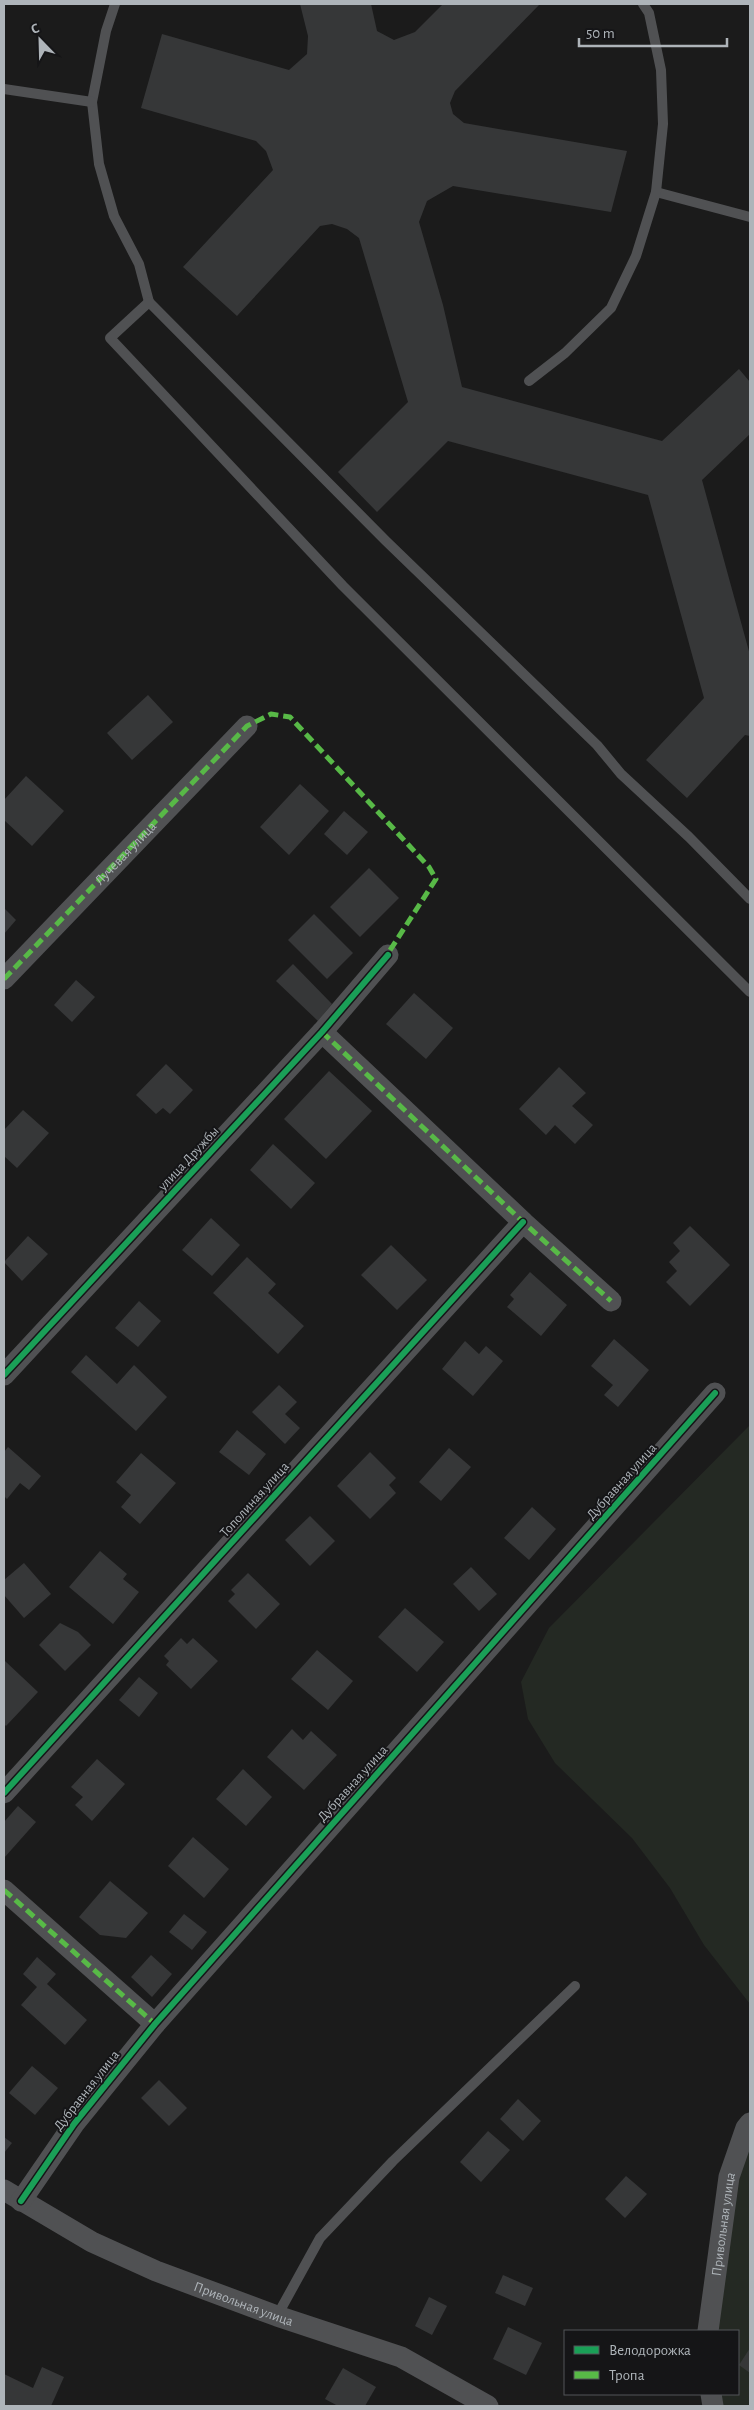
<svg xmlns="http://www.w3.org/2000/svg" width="754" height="2410" viewBox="0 0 754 2410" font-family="'Alegreya Sans',sans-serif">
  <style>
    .green { fill: #242923 }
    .building { fill: #363738 }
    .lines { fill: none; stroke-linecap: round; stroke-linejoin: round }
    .service { stroke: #505153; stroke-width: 10 }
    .minor { stroke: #505153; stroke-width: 21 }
    .quiet { stroke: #58b947; stroke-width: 5; stroke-dasharray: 10 5; stroke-linecap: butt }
    .cycleway-casing { stroke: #151517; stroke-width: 9 }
    .cycleway { stroke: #1a9f57; stroke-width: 6 }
    .labels { text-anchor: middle; stroke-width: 4; stroke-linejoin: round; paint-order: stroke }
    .street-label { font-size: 14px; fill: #aeb4b9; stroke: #151517 }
  </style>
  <rect width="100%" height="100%" fill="#1b1b1b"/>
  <g class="green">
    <path d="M 750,1425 L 750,2004 L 704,1945 L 670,1888 L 632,1838 L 555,1763 L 528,1719 L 521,1682 L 549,1628 Z"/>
    <path d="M 750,2123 L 750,2406 L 713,2406 L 711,2394 L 738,2394 L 738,2331 L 708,2331 Z"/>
  </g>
  <g class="building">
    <path d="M 300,4 L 371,4 L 377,31 L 394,40 L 415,32 L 443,4 L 540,4 L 455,91 L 450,103 L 453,114 L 464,123 L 627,151 L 611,212 L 453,186 L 427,201 L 419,222 L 443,305 L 462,387 L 662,441 L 739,369 L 750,382 L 750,434 L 702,480 L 750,655 L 750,736 L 745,735 L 687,798 L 646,760 L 704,698 L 648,495 L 448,441 L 377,512 L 338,472 L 408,402 L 359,238 L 347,229 L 332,224 L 320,226 L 237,316 L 183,267 L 273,170 L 266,151 L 256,141 L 141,108 L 162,34 L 289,70 L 307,54 L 308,36 Z"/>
    <path d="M 148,695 L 173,722 L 132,760 L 107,733 Z"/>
    <path d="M 26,776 L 64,811 L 32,846 L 4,820 L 4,800 Z"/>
    <path d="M 300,784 L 329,811 L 289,855 L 260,827 Z"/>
    <path d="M 344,811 L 368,832 L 347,855 L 324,834 Z"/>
    <path d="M 369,868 L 399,898 L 360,937 L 330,907 Z"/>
    <path d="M 4,908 L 16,920 L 4,934 Z"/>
    <path d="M 314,914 L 353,953 L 327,979 L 288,940 Z"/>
    <path d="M 293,964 L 332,1004 L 318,1021 L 276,981 Z"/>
    <path d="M 76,980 L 95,997 L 72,1022 L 54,1005 Z"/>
    <path d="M 414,993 L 453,1028 L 426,1059 L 386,1024 Z"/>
    <path d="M 166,1064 L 193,1090 L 170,1114 L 163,1108 L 156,1114 L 136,1095 Z"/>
    <path d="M 559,1067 L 586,1093 L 572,1106 L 593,1125 L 575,1144 L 555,1125 L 546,1135 L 519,1109 Z"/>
    <path d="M 329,1071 L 372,1111 L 326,1159 L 284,1119 Z"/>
    <path d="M 23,1110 L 49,1133 L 17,1168 L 4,1156 L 4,1130 Z"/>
    <path d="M 273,1144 L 315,1183 L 291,1209 L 250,1170 Z"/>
    <path d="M 211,1218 L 240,1245 L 212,1276 L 182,1250 Z"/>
    <path d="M 690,1226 L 730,1265 L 690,1306 L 666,1282 L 677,1271 L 669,1262 L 680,1251 L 673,1243 Z"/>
    <path d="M 28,1236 L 48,1254 L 22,1281 L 4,1262 Z"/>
    <path d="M 391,1245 L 427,1280 L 397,1310 L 361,1275 Z"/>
    <path d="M 247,1257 L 276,1284 L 268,1293 L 304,1326 L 278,1354 L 213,1293 Z"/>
    <path d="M 530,1272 L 567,1305 L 541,1336 L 507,1307 L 514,1299 L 510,1295 Z"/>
    <path d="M 139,1301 L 161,1321 L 138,1347 L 115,1328 Z"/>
    <path d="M 614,1339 L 649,1370 L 618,1407 L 604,1395 L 613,1385 L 591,1366 Z"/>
    <path d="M 465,1341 L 479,1354 L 486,1346 L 503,1361 L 473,1396 L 442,1369 Z"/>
    <path d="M 86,1355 L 117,1384 L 134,1365 L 167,1397 L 136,1431 L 71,1372 Z"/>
    <path d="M 279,1385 L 297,1402 L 285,1414 L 300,1428 L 285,1444 L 252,1412 Z"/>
    <path d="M 237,1430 L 266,1454 L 249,1475 L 219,1452 Z"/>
    <path d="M 8,1447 L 41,1476 L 29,1490 L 20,1483 L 7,1499 L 4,1496 L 4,1452 Z"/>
    <path d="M 449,1448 L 471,1467 L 441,1501 L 419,1482 Z"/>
    <path d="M 370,1452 L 396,1478 L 389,1485 L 396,1493 L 370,1519 L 337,1486 Z"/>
    <path d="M 141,1453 L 176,1483 L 140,1524 L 121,1507 L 131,1495 L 116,1482 Z"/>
    <path d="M 532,1507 L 556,1529 L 529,1560 L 504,1538 Z"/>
    <path d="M 310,1516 L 335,1541 L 310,1566 L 285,1540 Z"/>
    <path d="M 100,1551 L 127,1574 L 123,1579 L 139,1592 L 113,1624 L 69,1587 Z"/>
    <path d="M 24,1563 L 51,1594 L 24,1618 L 4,1595 L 4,1580 Z"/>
    <path d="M 471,1567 L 497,1594 L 479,1611 L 453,1584 Z"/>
    <path d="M 248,1573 L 280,1604 L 256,1629 L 228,1601 L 235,1594 L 231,1590 Z"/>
    <path d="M 405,1608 L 444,1642 L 417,1672 L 378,1637 Z"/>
    <path d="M 60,1623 L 78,1632 L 91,1645 L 65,1671 L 39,1645 Z"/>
    <path d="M 181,1638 L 187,1644 L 193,1638 L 218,1661 L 191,1689 L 166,1665 L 169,1661 L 164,1656 Z"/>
    <path d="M 317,1650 L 353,1681 L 328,1710 L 291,1679 Z"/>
    <path d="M 5,1661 L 38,1692 L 6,1726 L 4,1724 Z"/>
    <path d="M 139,1677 L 158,1693 L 139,1717 L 119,1700 Z"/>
    <path d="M 292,1729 L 303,1740 L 311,1731 L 337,1755 L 304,1790 L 267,1757 Z"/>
    <path d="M 97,1759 L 125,1784 L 92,1821 L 75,1805 L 83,1797 L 71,1787 Z"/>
    <path d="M 243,1769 L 272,1797 L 246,1826 L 216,1799 Z"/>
    <path d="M 18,1806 L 36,1822 L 4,1858 L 4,1822 Z"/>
    <path d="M 193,1837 L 229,1869 L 204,1898 L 168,1866 Z"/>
    <path d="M 110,1881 L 148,1913 L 126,1938 L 100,1935 L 79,1917 Z"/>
    <path d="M 184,1914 L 207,1932 L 192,1950 L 169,1932 Z"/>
    <path d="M 151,1955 L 172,1974 L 152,1997 L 131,1977 Z"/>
    <path d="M 37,1957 L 56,1974 L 47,1984 L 87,2020 L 65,2045 L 21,2005 L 37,1987 L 23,1974 Z"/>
    <path d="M 32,2066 L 58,2088 L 35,2115 L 9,2093 Z"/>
    <path d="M 159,2080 L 187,2108 L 169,2126 L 141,2098 Z"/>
    <path d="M 518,2099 L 541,2121 L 523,2141 L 500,2119 Z"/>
    <path d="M 488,2131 L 510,2150 L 481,2182 L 460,2162 Z"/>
    <path d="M 4,2137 L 12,2143 L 4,2153 Z"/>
    <path d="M 626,2176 L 647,2194 L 625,2218 L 605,2199 Z"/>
    <path d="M 503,2275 L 533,2288 L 525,2306 L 495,2293 Z"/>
    <path d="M 429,2297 L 447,2306 L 432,2335 L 415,2326 Z"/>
    <path d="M 508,2327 L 542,2343 L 526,2375 L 493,2359 Z"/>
    <path d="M 750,2348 L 750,2373 L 739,2365 Z"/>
    <path d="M 42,2367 L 64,2377 L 51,2406 L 4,2406 L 4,2374 L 33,2388 Z"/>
    <path d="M 343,2368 L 376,2387 L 365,2406 L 338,2406 L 325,2399 Z"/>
  </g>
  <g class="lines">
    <g class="service">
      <path d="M 115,4 L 106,31 L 92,102 L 99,164 L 114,216 L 139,264 L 149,302"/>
      <path d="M 4,89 L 92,102"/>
      <path d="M 656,192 L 750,217"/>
      <path d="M 529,381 L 565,353 L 611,308 L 636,256 L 656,192 L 663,124 L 661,70 L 649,13 L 643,4"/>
      <path d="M 750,899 L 689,837 L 621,774 L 597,745 L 386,541 L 149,302 L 110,338 L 343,586 L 750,992"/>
      <path d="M 277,2316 L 320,2238 L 393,2161 L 575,1986"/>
    </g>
    <g class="minor">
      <path d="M 4,979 L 247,726"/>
      <path d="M 322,1032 L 523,1222 L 611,1301"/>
      <path d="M 4,1375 L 322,1032 L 388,955"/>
      <path d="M 4,1793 L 523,1222"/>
      <path d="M 4,1890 L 155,2024"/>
      <path id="s1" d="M 4,2190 L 92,2242 L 156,2271 L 277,2316 L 401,2357 L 488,2406"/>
      <path d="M 21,2201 L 74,2124 L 155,2024 L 715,1393"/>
      <path id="s2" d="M 708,2331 L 729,2177 L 746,2128 L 750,2123"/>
      <path d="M 711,2394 L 713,2406"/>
    </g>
    <g class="quiet">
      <path id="s3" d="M 4,979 L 247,726 L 271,714 L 290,717 L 429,867 L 436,879 L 385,958"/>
      <path d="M 322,1032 L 523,1222 L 611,1301"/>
      <path d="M 4,1890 L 155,2024"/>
    </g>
    <g class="cycleway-casing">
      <g id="cycleway">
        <path d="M 4,1375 L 322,1032 L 388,955"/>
        <path d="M 4,1793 L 523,1222"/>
        <path d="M 21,2201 L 74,2124 L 155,2024 L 715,1393"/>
      </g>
    </g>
    <use href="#cycleway" class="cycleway"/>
  </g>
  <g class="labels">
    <g class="street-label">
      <text dy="5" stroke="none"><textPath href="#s3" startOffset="175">Лучевая улица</textPath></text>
      <text transform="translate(188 1158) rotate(-47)" y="5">улица Дружбы</text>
      <text transform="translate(621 1481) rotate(-48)" y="5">Дубравная улица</text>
      <text transform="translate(254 1499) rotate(-48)" y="5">Тополиная улица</text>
      <text transform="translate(352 1783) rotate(-48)" y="5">Дубравная улица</text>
      <text transform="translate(86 2090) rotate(-52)" y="5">Дубравная улица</text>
      <text dy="5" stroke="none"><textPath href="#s2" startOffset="108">Привольная улица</textPath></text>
      <text dy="5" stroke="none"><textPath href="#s1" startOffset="266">Привольная улица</textPath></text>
    </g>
  </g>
  <rect width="754" height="2410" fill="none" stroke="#aeb4b9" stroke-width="10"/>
  <rect x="564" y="2330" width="175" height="65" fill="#151517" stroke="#525558"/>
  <rect x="574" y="2346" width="25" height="8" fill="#1a9f57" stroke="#525558"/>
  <text x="609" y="2355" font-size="15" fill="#aeb4b9">Велодорожка</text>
  <rect x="574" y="2371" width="25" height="8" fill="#58b947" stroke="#525558"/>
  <text x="609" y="2380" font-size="15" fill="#aeb4b9">Тропа</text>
  <g transform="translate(40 40) rotate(337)" stroke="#151517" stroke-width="4" paint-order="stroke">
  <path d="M0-4L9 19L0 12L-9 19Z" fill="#aeb4b9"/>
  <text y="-8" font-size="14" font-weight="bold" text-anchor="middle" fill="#aeb4b9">С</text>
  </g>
  <path d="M579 38v8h148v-8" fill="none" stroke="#aeb4b9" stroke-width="2.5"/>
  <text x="586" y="38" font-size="15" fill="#aeb4b9" stroke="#151517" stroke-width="4" paint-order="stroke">50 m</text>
</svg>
